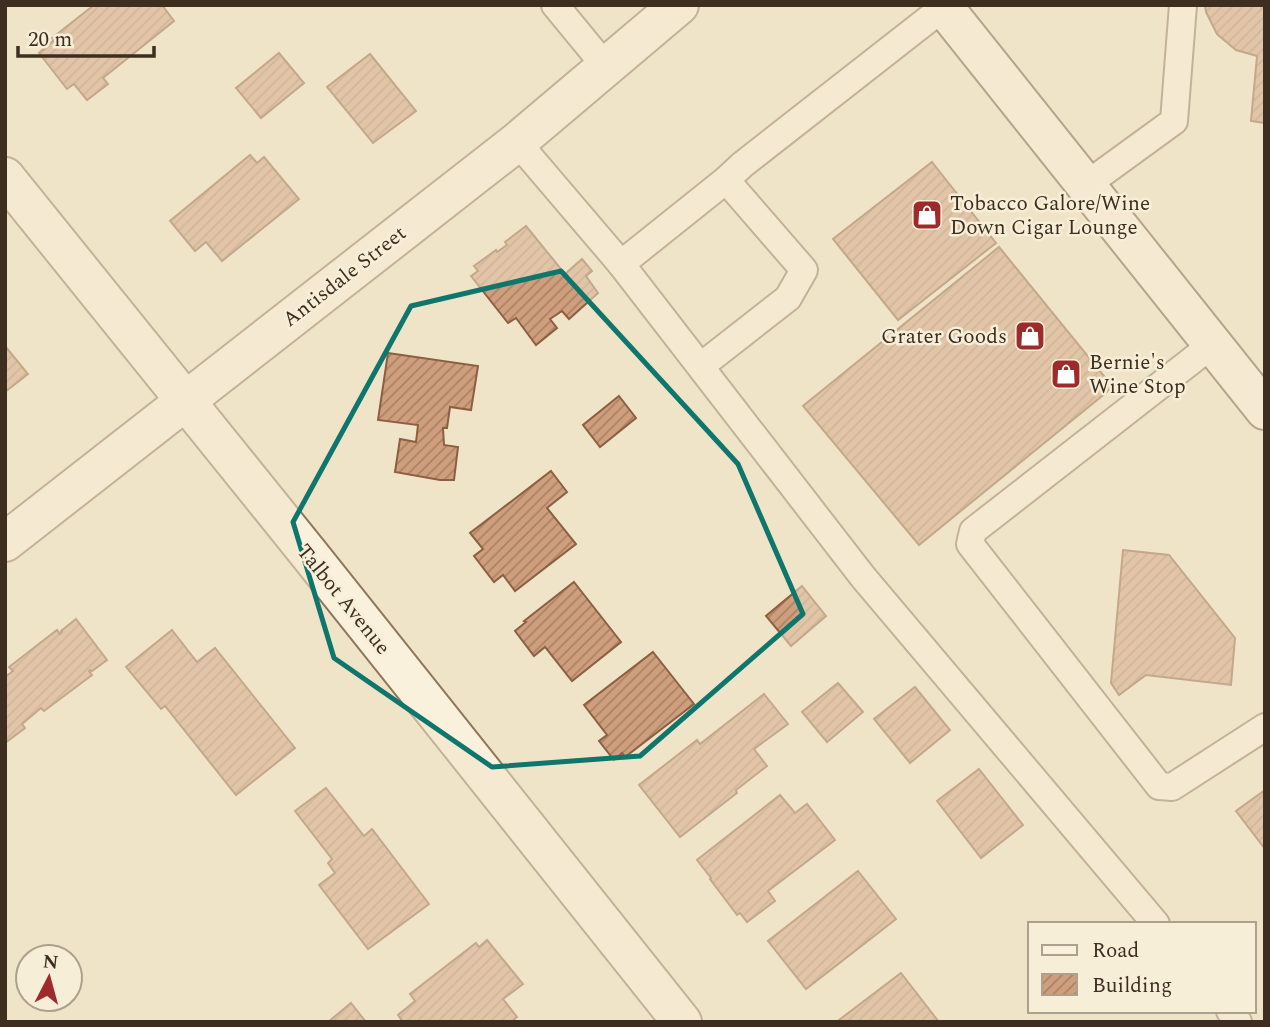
<svg xmlns="http://www.w3.org/2000/svg" width="1270" height="1027" viewBox="0 0 1270 1027" font-family="Spectral,serif">
  <style>
    .building { fill: url(#building-hatch); stroke: #8d5f41; stroke-width: 2 }
    .lines { fill: none; stroke-linecap: round; stroke-linejoin: round }
    .service-casing { stroke: #8d765c; stroke-width: 30 }
    .minor-casing { stroke: #8d765c; stroke-width: 42 }
    .secondary-casing { stroke: #6f573f; stroke-width: 42 }
    .service { stroke: #faf1dc; stroke-width: 26 }
    .minor { stroke: #faf1dc; stroke-width: 38 }
    .secondary { stroke: #faf1dc; stroke-width: 38 }
    .marked { fill: none; stroke: #0f766e; stroke-width: 5; stroke-linejoin: round }
    .labels { text-anchor: middle; stroke-width: 5; stroke-linejoin: round; paint-order: stroke }
    .poi-label { font-size: 21px; fill: #3d2e20; stroke: #f7eed8; text-anchor: start }
    .street-label { font-size: 21px; fill: #3d2e20; stroke: #f7eed8 }
  </style>
  <defs>
    <pattern id="building-hatch" width="6" height="6" patternUnits="userSpaceOnUse" patternTransform="scale(1.75)"><rect width="6" height="6" fill="#cf9f7d"/><path d="M-1 1l2-2M0 6l6-6M5 7l2-2" fill="none" stroke="#a98266"/></pattern>
  </defs>
  <rect width="100%" height="100%" fill="#f0e4c8"/>
  <g class="building">
    <path d="M 94,5 L 162,5 L 174,21 L 103,78 L 108,84 L 87,100 L 74,84 L 67,89 L 39,53 L 54,40 L 52,38 Z"/>
    <path d="M 1205,5 L 1265,5 L 1265,123 L 1251,121 L 1257,56 L 1236,50 L 1217,34 L 1206,12 Z"/>
    <path d="M 279,53 L 304,83 L 261,118 L 236,88 Z"/>
    <path d="M 370,54 L 416,111 L 373,143 L 327,87 Z"/>
    <path d="M 250,155 L 257,163 L 264,157 L 299,199 L 222,261 L 206,242 L 195,251 L 170,221 Z"/>
    <path d="M 932,162 L 996,243 L 898,320 L 833,239 Z"/>
    <path d="M 526,226 L 565,274 L 582,259 L 592,271 L 586,276 L 598,293 L 569,319 L 562,311 L 550,319 L 557,328 L 536,345 L 516,318 L 508,323 L 471,276 L 478,271 L 474,266 L 496,250 L 497,252 L 507,245 L 505,242 Z"/>
    <path d="M 999,247 L 1113,387 L 919,545 L 803,406 Z"/>
    <path d="M 5,346 L 28,374 L 5,392 Z"/>
    <path d="M 388,353 L 478,366 L 471,410 L 450,407 L 447,428 L 443,428 L 444,445 L 458,447 L 454,480 L 440,480 L 395,472 L 400,439 L 416,442 L 418,425 L 378,420 Z"/>
    <path d="M 619,396 L 636,418 L 600,447 L 583,425 Z"/>
    <path d="M 551,471 L 567,492 L 547,508 L 576,544 L 515,591 L 503,575 L 494,582 L 474,556 L 483,549 L 470,533 Z"/>
    <path d="M 1123,550 L 1169,555 L 1235,638 L 1231,685 L 1146,675 L 1119,695 L 1111,683 Z"/>
    <path d="M 574,582 L 621,642 L 572,681 L 545,647 L 534,656 L 515,631 L 526,622 L 524,621 Z"/>
    <path d="M 802,586 L 826,616 L 791,646 L 766,616 Z"/>
    <path d="M 76,619 L 107,660 L 92,671 L 90,670 L 89,671 L 92,675 L 44,711 L 41,708 L 22,724 L 25,728 L 5,743 L 5,677 L 13,671 L 9,667 L 57,630 L 60,634 L 62,632 L 61,631 Z"/>
    <path d="M 172,630 L 197,662 L 215,648 L 295,748 L 236,795 L 165,706 L 161,709 L 126,667 Z"/>
    <path d="M 653,652 L 694,704 L 625,757 L 622,753 L 614,760 L 599,741 L 607,735 L 584,705 Z"/>
    <path d="M 838,683 L 863,712 L 827,742 L 802,712 Z"/>
    <path d="M 915,687 L 950,730 L 910,763 L 874,719 Z"/>
    <path d="M 764,694 L 788,724 L 754,749 L 767,766 L 736,790 L 737,793 L 680,837 L 639,785 L 697,740 L 700,744 Z"/>
    <path d="M 979,769 L 1023,825 L 981,858 L 937,801 Z"/>
    <path d="M 326,788 L 364,836 L 372,829 L 429,904 L 368,949 L 319,885 L 335,873 L 328,863 L 332,859 L 295,811 Z"/>
    <path d="M 1265,790 L 1265,849 L 1236,811 Z"/>
    <path d="M 780,795 L 795,813 L 807,804 L 835,840 L 768,891 L 775,901 L 747,922 L 740,913 L 737,915 L 710,879 L 711,878 L 697,860 Z"/>
    <path d="M 858,871 L 896,919 L 806,989 L 768,941 Z"/>
    <path d="M 487,940 L 523,984 L 503,999 L 517,1017 L 511,1022 L 403,1022 L 398,1015 L 415,1001 L 410,994 L 476,943 L 479,947 Z"/>
    <path d="M 901,973 L 939,1022 L 841,1022 L 839,1020 Z"/>
    <path d="M 351,1003 L 366,1022 L 328,1022 Z"/>
  </g>
  <g class="lines">
    <g class="service-casing">
      <g id="service">
        <path d="M 555,5 L 606,67"/>
        <path d="M 517,142 L 621,264 L 863,577 L 1156,924"/>
        <path d="M 1086,185 L 1174,121 L 1183,5"/>
        <path d="M 621,264 L 726,180"/>
        <path d="M 1213,344 L 973,531 L 970,544 L 1159,786 L 1172,787 L 1265,727"/>
        <path d="M 701,366 L 788,298 L 804,270 L 726,180 L 742,165 L 944,7"/>
        <path d="M 1230,1011 L 1238,1022"/>
      </g>
    </g>
    <g class="minor-casing">
      <g id="minor">
        <path d="M 5,177 L 309,554 L 682,1022"/>
        <path d="M 5,542 L 517,142 L 679,5"/>
      </g>
    </g>
    <g class="secondary-casing">
      <path id="secondary" d="M 942,5 L 1265,410"/>
    </g>
    <use href="#service" class="service"/>
    <use href="#minor" class="minor"/>
    <use href="#secondary" class="secondary"/>
  </g>
  <path d="M0 0H1270V1027H0ZM 561,271 L 738,464 L 803,614 L 640,756 L 492,767 L 334,658 L 293,522 L 411,306 Z" fill="#f0e4c8" fill-opacity=".55" fill-rule="evenodd"/>
  <path class="marked" d="M 561,271 L 738,464 L 803,614 L 640,756 L 492,767 L 334,658 L 293,522 L 411,306 Z"/>
  <defs>
    <g id="shop-square" transform="scale(1.575)"><rect x="-9" y="-9" width="18" height="18" rx="4" fill="#9e2a2b" stroke="#f7eed8"/><path d="M-5-2.5h2.3a2.7 3.5 0 0 1 5.4 0H5L5.5 6h-11ZM-1.5-2.5h3a1.5 2.3 0 0 0-3 0Z" fill="#fff"/></g>
  </defs>
  <g fill-rule="evenodd">
    <use href="#shop-square" x="927" y="215"/>
    <use href="#shop-square" x="1030" y="336"/>
    <use href="#shop-square" x="1066" y="374"/>
  </g>
  <g class="labels">
    <g class="poi-label">
      <text x="950" y="210">Tobacco Galore/Wine<tspan x="950" dy="24">Down Cigar Lounge</tspan></text>
      <text x="1007" y="343" text-anchor="end">Grater Goods</text>
      <text x="1089" y="369">Bernie's<tspan x="1089" dy="24">Wine Stop</tspan></text>
    </g>
    <g class="street-label">
      <text transform="translate(344 276) rotate(-38)" y="7">Antisdale Street</text>
      <text transform="translate(344 599) rotate(51)" y="7">Talbot Avenue</text>
    </g>
  </g>
  <rect width="1270" height="1027" fill="none" stroke="#3d2e20" stroke-width="14"/>
  <rect x="1028" y="922" width="228" height="91" fill="#f7eed8" stroke="#ada18e" stroke-width="2"/>
  <rect x="1042" y="945" width="35" height="10" fill="#faf1dc" stroke="#ada18e" stroke-width="2"/>
  <text x="1092" y="957" font-size="21" fill="#3d2e20">Road</text>
  <rect x="1042" y="974" width="35" height="21" fill="url(#building-hatch)" stroke="#ada18e" stroke-width="2"/>
  <text x="1092" y="992" font-size="21" fill="#3d2e20">Building</text>
  <g transform="translate(49 978) rotate(6)"><circle r="33" fill="#f7eed8" stroke="#ada18e" stroke-width="2"/>
  <path d="M0-5L12 26L0 18L-12 26Z" fill="#9e2a2b"/>
  <text y="-10" font-size="19" font-weight="bold" text-anchor="middle" fill="#3d2e20">N</text>
  </g>
  <path d="M18 46v10h136v-10" fill="none" stroke="#3d2e20" stroke-width="3.5"/>
  <text x="28" y="46" font-size="21" fill="#3d2e20" stroke="#f7eed8" stroke-width="5" paint-order="stroke">20 m</text>
</svg>
